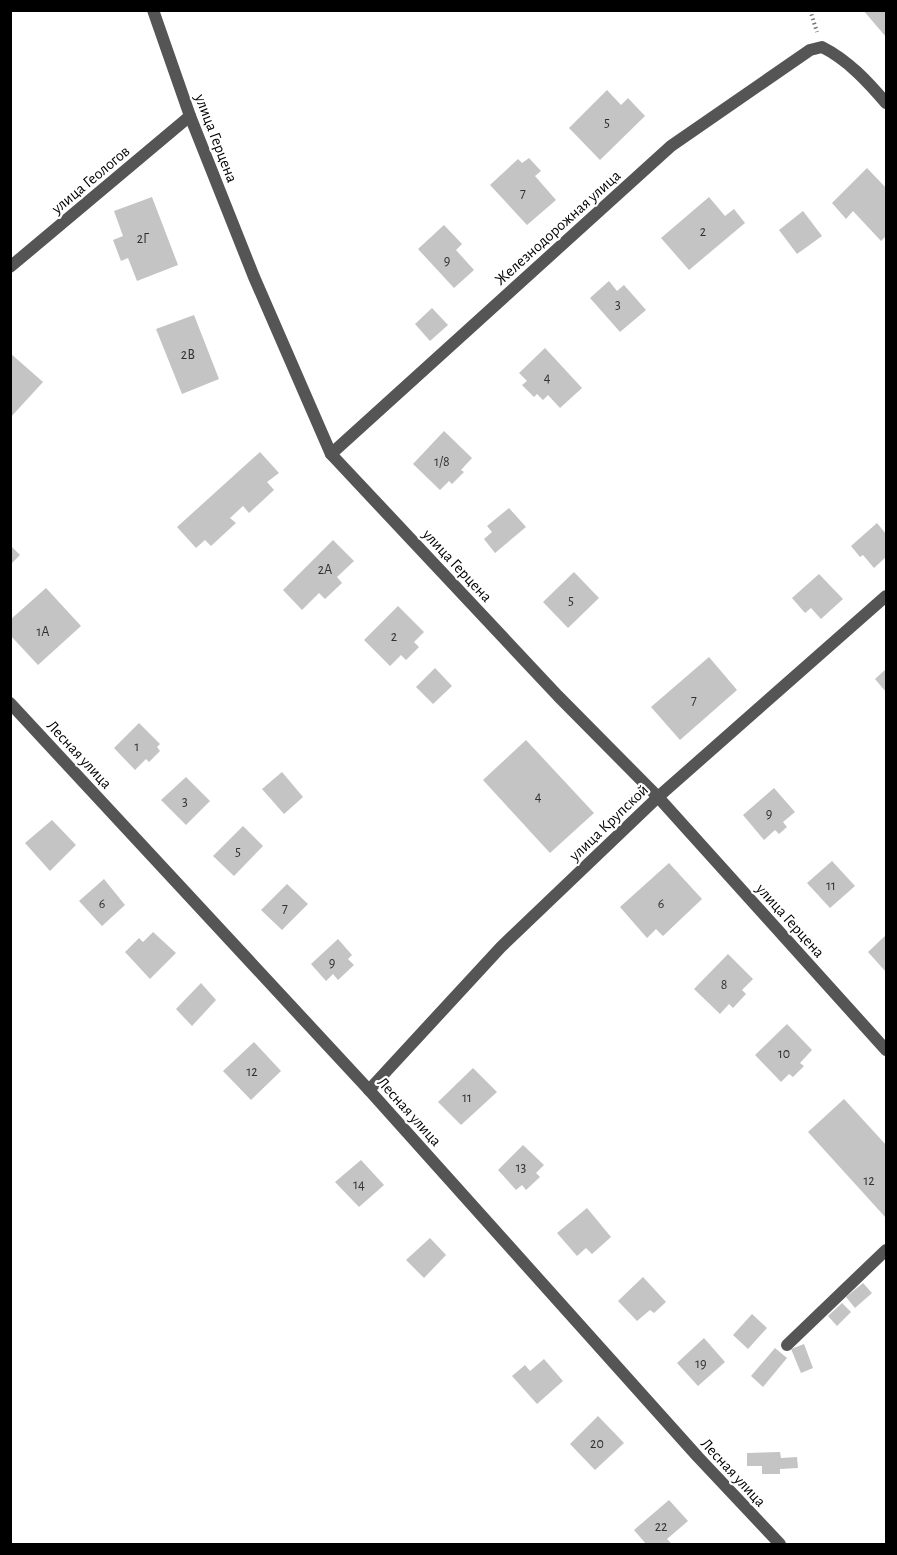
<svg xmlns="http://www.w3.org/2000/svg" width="897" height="1555" viewBox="0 0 897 1555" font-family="'Alegreya Sans',sans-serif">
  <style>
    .building { fill: #c4c4c4 }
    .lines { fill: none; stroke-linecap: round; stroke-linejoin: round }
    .path { stroke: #777; stroke-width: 4; stroke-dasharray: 1.5 3; stroke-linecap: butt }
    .minor { stroke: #555; stroke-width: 12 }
    .tertiary { stroke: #555; stroke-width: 12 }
    .labels { text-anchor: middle; stroke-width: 4.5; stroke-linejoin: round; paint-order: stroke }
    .number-label { font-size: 14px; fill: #313131 }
    .street-label { font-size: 16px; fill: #000; stroke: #fff }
  </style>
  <rect width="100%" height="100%" fill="#fff"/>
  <g class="building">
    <path d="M 863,10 L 886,10 L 886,37 Z"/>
    <path d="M 607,90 L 621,105 L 628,98 L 645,116 L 600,160 L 569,128 Z"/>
    <path d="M 529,158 L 541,171 L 535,176 L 556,200 L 527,225 L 490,185 L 518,159 L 522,163 Z"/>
    <path d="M 867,168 L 886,188 L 886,236 L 881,241 L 853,211 L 846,219 L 832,203 Z"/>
    <path d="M 152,197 L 178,265 L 137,281 L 128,258 L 121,261 L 113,240 L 123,236 L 114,211 Z"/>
    <path d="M 709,197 L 725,216 L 734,209 L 745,223 L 689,270 L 661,238 Z"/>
    <path d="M 803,211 L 822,236 L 797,254 L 779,230 Z"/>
    <path d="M 444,225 L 462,244 L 456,250 L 474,270 L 454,288 L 418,249 Z"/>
    <path d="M 609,281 L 617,291 L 624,285 L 646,310 L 620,332 L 590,298 Z"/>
    <path d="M 432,308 L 448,325 L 430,341 L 415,324 Z"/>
    <path d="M 194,315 L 219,379 L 182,394 L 156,329 Z"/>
    <path d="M 545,348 L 582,388 L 560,408 L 548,395 L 543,400 L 537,394 L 534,397 L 522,385 L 527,381 L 519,373 Z"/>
    <path d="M 10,353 L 43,382 L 10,418 Z"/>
    <path d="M 444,431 L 472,458 L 461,470 L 464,472 L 452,484 L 449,481 L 440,490 L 413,464 Z"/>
    <path d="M 260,452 L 279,473 L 267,482 L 274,490 L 249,513 L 243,506 L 230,518 L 236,523 L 211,546 L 205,540 L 196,548 L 177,527 Z"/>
    <path d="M 509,508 L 526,527 L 495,553 L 484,539 L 492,532 L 487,526 Z"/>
    <path d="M 877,523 L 886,534 L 886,557 L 874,568 L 863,555 L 860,557 L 851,546 Z"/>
    <path d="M 333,540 L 354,561 L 337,577 L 342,583 L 325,599 L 319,593 L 302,610 L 283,590 Z"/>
    <path d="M 10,545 L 20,555 L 10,565 Z"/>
    <path d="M 574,572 L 599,598 L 568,628 L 543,602 Z"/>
    <path d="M 819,574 L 843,599 L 821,619 L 811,608 L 805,613 L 792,598 Z"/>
    <path d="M 46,588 L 81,626 L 38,665 L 10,635 L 10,620 Z"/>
    <path d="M 398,606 L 424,632 L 414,642 L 419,647 L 406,660 L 401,655 L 390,666 L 364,640 Z"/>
    <path d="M 709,657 L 737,690 L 680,740 L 651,707 Z"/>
    <path d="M 435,668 L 452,686 L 433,704 L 416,687 Z"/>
    <path d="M 886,669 L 886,692 L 875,679 Z"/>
    <path d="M 139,723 L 160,744 L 157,747 L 160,751 L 149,762 L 146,759 L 135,770 L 114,748 Z"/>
    <path d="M 526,740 L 594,813 L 550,853 L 483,780 Z"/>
    <path d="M 282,772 L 303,797 L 284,814 L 262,789 Z"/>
    <path d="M 186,777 L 210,801 L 186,825 L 161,800 Z"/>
    <path d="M 774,788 L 795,812 L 783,822 L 787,827 L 779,834 L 775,830 L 764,840 L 743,815 Z"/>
    <path d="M 52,820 L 76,845 L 50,871 L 25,843 Z"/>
    <path d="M 243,826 L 263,846 L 234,876 L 213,856 Z"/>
    <path d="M 832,861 L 855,886 L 830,908 L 807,883 Z"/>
    <path d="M 669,863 L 702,899 L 663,936 L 656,929 L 647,938 L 620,907 Z"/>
    <path d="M 104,879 L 125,905 L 102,926 L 79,901 Z"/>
    <path d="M 287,884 L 308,904 L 282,930 L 261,910 Z"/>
    <path d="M 153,932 L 176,953 L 150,979 L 125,952 L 139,938 L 143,942 Z"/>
    <path d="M 886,935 L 886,972 L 868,952 Z"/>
    <path d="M 338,939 L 352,955 L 348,959 L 354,965 L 338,980 L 333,974 L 326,981 L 311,964 Z"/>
    <path d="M 728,954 L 753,979 L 742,990 L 746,994 L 733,1008 L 729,1004 L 720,1014 L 694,989 Z"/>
    <path d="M 201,983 L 216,1000 L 192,1026 L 176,1009 Z"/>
    <path d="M 787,1024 L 812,1050 L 800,1063 L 804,1066 L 793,1077 L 789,1074 L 781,1082 L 755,1055 Z"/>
    <path d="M 254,1042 L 281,1071 L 251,1100 L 223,1071 Z"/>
    <path d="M 473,1068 L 497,1092 L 461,1125 L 438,1102 Z"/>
    <path d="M 844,1099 L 886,1145 L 886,1218 L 808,1132 Z"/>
    <path d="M 523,1145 L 544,1165 L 536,1173 L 540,1177 L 526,1190 L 522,1185 L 516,1190 L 498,1170 Z"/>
    <path d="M 361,1160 L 384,1185 L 359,1207 L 335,1182 Z"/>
    <path d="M 587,1208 L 611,1237 L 592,1254 L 586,1248 L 577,1256 L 557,1233 Z"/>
    <path d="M 430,1238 L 446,1255 L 424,1278 L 406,1260 Z"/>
    <path d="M 643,1277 L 666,1302 L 654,1313 L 650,1310 L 637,1321 L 618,1301 Z"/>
    <path d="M 863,1283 L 872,1293 L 855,1308 L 846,1297 Z"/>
    <path d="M 842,1303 L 851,1312 L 837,1326 L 828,1316 Z"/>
    <path d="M 752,1314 L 767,1328 L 748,1349 L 733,1335 Z"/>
    <path d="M 704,1338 L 725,1362 L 698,1386 L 677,1363 Z"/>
    <path d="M 804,1344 L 813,1368 L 801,1373 L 791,1349 Z"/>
    <path d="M 775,1348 L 787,1358 L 763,1387 L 751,1376 Z"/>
    <path d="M 544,1359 L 563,1381 L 537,1404 L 512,1376 L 525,1365 L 530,1371 Z"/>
    <path d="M 598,1416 L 624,1443 L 595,1470 L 570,1444 Z"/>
    <path d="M 780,1452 L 781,1458 L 797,1457 L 798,1468 L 780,1469 L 780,1474 L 762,1474 L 762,1466 L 747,1466 L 747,1453 Z"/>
    <path d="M 669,1500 L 688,1521 L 667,1539 L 672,1544 L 646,1544 L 634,1530 Z"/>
  </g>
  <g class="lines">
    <path class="path" d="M 810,10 L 817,32"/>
    <g class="minor">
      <path d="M 10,267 L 190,116"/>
      <path d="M 331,454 L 671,146 L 810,50 L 822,47 C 848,60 868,82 886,103"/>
      <path d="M 10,703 L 369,1090 L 698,1457 L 780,1544"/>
      <path d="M 369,1090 L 501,947 L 658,797 L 886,596"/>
      <path d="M 787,1345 L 886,1250"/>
    </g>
    <path class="tertiary" d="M 153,10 L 190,116 L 254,277 L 331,454 L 558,696 L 658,797 L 886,1050"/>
  </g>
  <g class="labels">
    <g class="number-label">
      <text x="607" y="127">5</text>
      <text x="523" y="197">7</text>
      <text x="703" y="236">2</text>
      <text x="143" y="243">2Г</text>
      <text x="447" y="265">9</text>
      <text x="618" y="309">3</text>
      <text x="188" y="359">2В</text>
      <text x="547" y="382">4</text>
      <text x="442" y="466">1/8</text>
      <text x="325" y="574">2А</text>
      <text x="571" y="605">5</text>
      <text x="43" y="636">1А</text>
      <text x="394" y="641">2</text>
      <text x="694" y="704">7</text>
      <text x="137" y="751">1</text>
      <text x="538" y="801">4</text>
      <text x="185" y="806">3</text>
      <text x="769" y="818">9</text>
      <text x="238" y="856">5</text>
      <text x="831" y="890">11</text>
      <text x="102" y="908">6</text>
      <text x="661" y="908">6</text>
      <text x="285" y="912">7</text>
      <text x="332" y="967">9</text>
      <text x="724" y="989">8</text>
      <text x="784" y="1058">10</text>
      <text x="252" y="1076">12</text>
      <text x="467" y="1102">11</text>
      <text x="521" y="1172">13</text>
      <text x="869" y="1185">12</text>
      <text x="359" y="1189">14</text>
      <text x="701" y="1368">19</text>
      <text x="597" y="1448">20</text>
      <text x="661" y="1531">22</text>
    </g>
    <g class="street-label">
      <text transform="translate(217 138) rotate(69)" y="6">улица Герцена</text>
      <text transform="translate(90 179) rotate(-40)" y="6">улица Геологов</text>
      <text transform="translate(557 227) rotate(-42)" y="6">Железнодорожная улица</text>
      <text transform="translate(458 565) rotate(47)" y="6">улица Герцена</text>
      <text transform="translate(80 754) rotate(47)" y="6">Лесная улица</text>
      <text transform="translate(608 822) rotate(-44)" y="6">улица Крупской</text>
      <text transform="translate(791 920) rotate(48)" y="6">улица Герцена</text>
      <text transform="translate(410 1111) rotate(48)" y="6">Лесная улица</text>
      <text transform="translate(734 1472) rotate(47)" y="6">Лесная улица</text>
    </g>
  </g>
  <rect width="897" height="1555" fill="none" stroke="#000000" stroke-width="24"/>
</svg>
